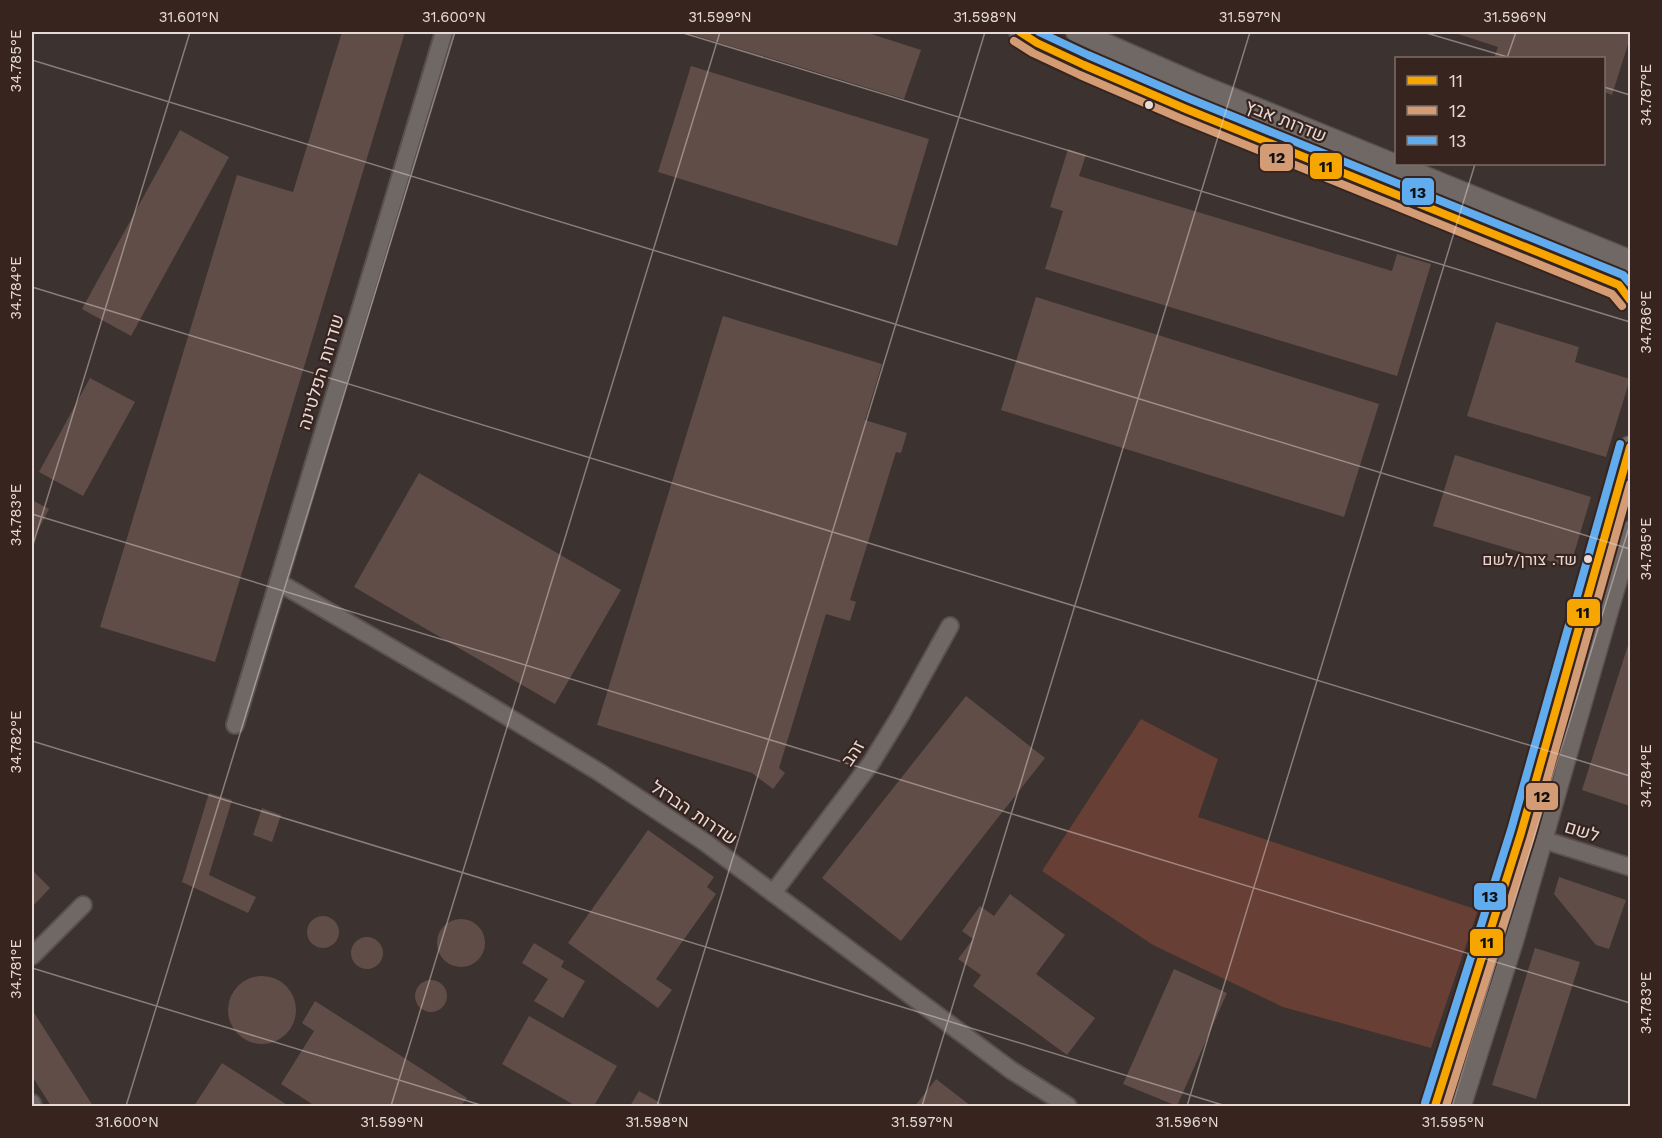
<svg xmlns="http://www.w3.org/2000/svg" width="1662" height="1138" viewBox="0 0 1662 1138" font-family="'Work Sans',Heebo,sans-serif">
  <style>
    .green { fill: #673f35 }
    .building { fill: #604d48 }
    .lines { fill: none; stroke-linecap: round; stroke-linejoin: round }
    .minor-casing { stroke: #5a504e; stroke-width: 20 }
    .tertiary-casing { stroke: #5a504e; stroke-width: 24 }
    .minor { stroke: #706865; stroke-width: 16 }
    .tertiary { stroke: #706865; stroke-width: 21 }
    .bus-1-casing { stroke: #37241f; stroke-width: 12 }
    .bus-2-casing { stroke: #37241f; stroke-width: 12 }
    .bus-3-casing { stroke: #37241f; stroke-width: 12 }
    .bus-1 { stroke: #f7a600; stroke-width: 8 }
    .bus-2 { stroke: #d39c74; stroke-width: 8 }
    .bus-3 { stroke: #60acee; stroke-width: 8 }
    .ticks { fill: none; stroke: #e7dad6; stroke-width: 1.5; stroke-opacity: 0.45 }
    .bus-dot { fill: #e7dad6; stroke: #37241f; stroke-width: 2 }
    .labels { text-anchor: middle; stroke-width: 4.5; stroke-linejoin: round; paint-order: stroke }
    .bus-label { font-size: 16px; fill: #e7dad6; stroke: #37241f; text-anchor: end }
    .street-label { font-size: 18px; fill: #e7dad6; stroke: #37241f }
    .line-badge { stroke: #37241f; stroke-width: 2 }
    .pale-badge-label { font-size: 16px; text-anchor: middle; font-weight: bold; fill: #111 }
    .neatline { fill: none; stroke: #e7dad6; stroke-width: 2 }
    .ticks-label { font-size: 15px; text-anchor: middle; fill: #e7dad6 }
  </style>
  <rect width="100%" height="100%" fill="#3c322f"/>
  <path class="green" d="M 1141,719 L 1218,759 L 1198,817 L 1478,910 L 1431,1048 L 1283,1007 L 1153,945 L 1042,871 Z"/>
  <g class="building">
    <path d="M 342,32 L 405,32 L 215,662 L 100,627 L 237,175 L 293,192 Z"/>
    <path d="M 688,32 L 865,32 L 921,50 L 904,99 L 688,33 Z"/>
    <path d="M 1452,32 L 1630,32 L 1630,38 L 1612,95 L 1604,92 L 1604,58 L 1494,58 L 1498,47 Z"/>
    <path d="M 691,66 L 929,139 L 897,246 L 658,172 Z"/>
    <path d="M 180,130 L 229,157 L 131,336 L 82,309 Z"/>
    <path d="M 1068,149 L 1086,155 L 1079,176 L 1392,271 L 1397,254 L 1431,264 L 1397,376 L 1045,269 L 1063,211 L 1050,207 Z"/>
    <path d="M 1036,297 L 1379,404 L 1344,517 L 1001,410 Z"/>
    <path d="M 723,316 L 882,364 L 865,420 L 907,433 L 901,453 L 896,452 L 850,600 L 856,602 L 850,621 L 826,614 L 779,768 L 785,773 L 773,789 L 752,773 L 597,725 Z"/>
    <path d="M 1496,322 L 1579,347 L 1575,362 L 1630,379 L 1606,457 L 1467,416 Z"/>
    <path d="M 90,378 L 135,402 L 83,496 L 39,472 Z"/>
    <path d="M 1455,455 L 1591,497 L 1570,567 L 1433,526 Z"/>
    <path d="M 419,473 L 621,590 L 555,704 L 354,587 Z"/>
    <path d="M 32,500 L 49,509 L 32,542 Z"/>
    <path d="M 1630,639 L 1630,806 L 1582,790 Z"/>
    <path d="M 966,696 L 1045,758 L 901,941 L 822,878 Z"/>
    <path d="M 209,793 L 232,800 L 209,875 L 256,897 L 248,913 L 182,882 Z"/>
    <path d="M 262,808 L 281,815 L 272,842 L 253,835 Z"/>
    <path d="M 648,830 L 714,877 L 707,887 L 716,894 L 656,979 L 672,990 L 658,1008 L 568,943 Z"/>
    <path d="M 32,870 L 50,888 L 32,907 Z"/>
    <path d="M 1559,877 L 1626,900 L 1609,949 L 1596,945 L 1554,894 Z"/>
    <path d="M 1010,894 L 1065,935 L 1036,974 L 1095,1018 L 1067,1055 L 973,986 L 981,975 L 958,959 L 973,939 L 962,931 L 980,906 L 994,916 Z"/>
    <circle cx="323" cy="932" r="16"/>
    <circle cx="461" cy="943" r="24"/>
    <circle cx="367" cy="953" r="16"/>
    <path d="M 534,943 L 564,961 L 561,967 L 585,981 L 563,1018 L 534,1001 L 548,979 L 522,963 Z"/>
    <path d="M 1535,948 L 1580,962 L 1536,1099 L 1492,1085 Z"/>
    <path d="M 1174,969 L 1227,993 L 1177,1106 L 1123,1084 Z"/>
    <circle cx="262" cy="1010" r="34"/>
    <circle cx="431" cy="996" r="16"/>
    <path d="M 315,1001 L 467,1098 L 461,1106 L 315,1106 L 281,1084 L 314,1031 L 302,1023 Z"/>
    <path d="M 33,1011 L 93,1106 L 51,1106 L 32,1076 L 32,1012 Z"/>
    <path d="M 529,1016 L 617,1066 L 594,1106 L 576,1106 L 502,1064 Z"/>
    <path d="M 222,1063 L 289,1106 L 194,1106 Z"/>
    <path d="M 936,1079 L 971,1106 L 915,1106 Z"/>
    <path d="M 639,1091 L 666,1106 L 630,1106 Z"/>
  </g>
  <g class="lines">
    <g class="minor-casing">
      <g id="minor">
        <path d="M 278,582 L 467,692 L 599,772 L 706,843 L 1011,1070 L 1068,1106"/>
        <path d="M 235,725 L 444,32"/>
        <path d="M 1531,836 L 1630,867"/>
        <path d="M 773,893 L 871,763 L 900,716 L 950,626"/>
        <path d="M 32,956 L 83,905"/>
        <path d="M 32,1103 L 33,1106"/>
      </g>
    </g>
    <g class="tertiary-casing">
      <g id="tertiary">
        <path d="M 1020,32 L 1037,43 L 1084,65 L 1186,109 L 1630,290"/>
        <path d="M 1077,32 L 1196,84 L 1630,261"/>
        <path d="M 1435,1106 L 1521,833 L 1630,447"/>
        <path d="M 1460,1106 L 1513,939 L 1630,532"/>
      </g>
    </g>
    <use href="#minor" class="minor"/>
    <use href="#tertiary" class="tertiary"/>
    <g class="bus-1-casing">
      <g id="bus-1">
        <path d="M 1020,32 L 1037,43 L 1084,65 L 1186,109 L 1619,285 L 1630,300"/>
        <path d="M 1435,1106 L 1521,833 L 1630,447"/>
      </g>
    </g>
    <g class="bus-2-casing">
      <g id="bus-2">
        <path d="M 1014,41 L 1033,53 L 1080,75 L 1182,119 L 1612,294 L 1622,306"/>
        <path d="M 1446,1106 L 1531,836 L 1630,484"/>
      </g>
    </g>
    <g class="bus-3-casing">
      <g id="bus-3">
        <path d="M 1039,32 L 1088,55 L 1190,99 L 1623,275 L 1630,283"/>
        <path d="M 1425,1103 L 1511,830 L 1620,444"/>
      </g>
    </g>
    <use href="#bus-1" class="bus-1"/>
    <use href="#bus-2" class="bus-2"/>
    <use href="#bus-3" class="bus-3"/>
  </g>
  <path class="ticks" d="M 680,32 L 1630,322M 1423,32 L 1511,58M 1507,58 L 1516,32M 32,60 L 1630,549M 1604,87 L 1630,95M 32,287 L 1630,776M 32,514 L 1630,1003M 32,548 L 190,32M 32,741 L 1226,1106M 32,968 L 484,1106M 126,1106 L 455,32M 391,1106 L 720,32M 657,1106 L 985,32M 922,1106 L 1250,32M 1187,1106 L 1475,164M 1452,1106 L 1630,524"/>
  <g class="bus-dot">
    <circle cx="1149" cy="105" r="5"/>
    <circle cx="1588" cy="559" r="5"/>
  </g>
  <g class="labels">
    <g class="bus-label">
      <text x="1577" y="565">שד. צורן/לשם</text>
    </g>
    <g class="street-label">
      <text transform="translate(1286 121) rotate(22)" y="6">שדרות אבץ</text>
      <text transform="translate(321 372) rotate(-73)" y="6">שדרות הפלטינה</text>
      <text transform="translate(853 753) rotate(-56)" y="6">זהב</text>
      <text transform="translate(694 813) rotate(34)" y="6">שדרות הברזל</text>
      <text transform="translate(1582 831) rotate(17)" y="6">לשם</text>
    </g>
  </g>
  <g class="line-badge">
    <rect x="1259" y="143" width="35" height="29" rx="6" fill="#d39c74"/>
    <rect x="1309" y="152" width="34" height="28" rx="6" fill="#f7a600"/>
    <rect x="1401" y="177" width="34" height="29" rx="6" fill="#60acee"/>
    <rect x="1566" y="598" width="35" height="29" rx="6" fill="#f7a600"/>
    <rect x="1525" y="782" width="34" height="29" rx="6" fill="#d39c74"/>
    <rect x="1473" y="882" width="34" height="29" rx="6" fill="#60acee"/>
    <rect x="1469" y="928" width="35" height="29" rx="6" fill="#f7a600"/>
  </g>
  <g class="pale-badge-label">
    <text x="1277" y="163">12</text>
    <text x="1326" y="172">11</text>
    <text x="1418" y="198">13</text>
    <text x="1583" y="618">11</text>
    <text x="1542" y="802">12</text>
    <text x="1490" y="902">13</text>
    <text x="1487" y="948">11</text>
  </g>
  <rect width="1662" height="1138" fill="none" stroke="#37241f" stroke-width="66"/>
  <rect x="1395" y="57" width="210" height="108" fill="#37241f" stroke="#7d6d68" stroke-width="1.5"/>
  <rect x="1407" y="76" width="30" height="9" fill="#f7a600" stroke="#7d6d68" stroke-width="1.5"/>
  <text x="1449" y="87" font-size="18" fill="#e7dad6">11</text>
  <rect x="1407" y="106" width="30" height="9" fill="#d39c74" stroke="#7d6d68" stroke-width="1.5"/>
  <text x="1449" y="117" font-size="18" fill="#e7dad6">12</text>
  <rect x="1407" y="136" width="30" height="9" fill="#60acee" stroke="#7d6d68" stroke-width="1.5"/>
  <text x="1449" y="147" font-size="18" fill="#e7dad6">13</text>
  <rect x="33" y="33" width="1596" height="1072" class="neatline"/>
  <g class="ticks-label">
    <text x="189" y="22">31.601°N</text>
    <text x="454" y="22">31.600°N</text>
    <text x="720" y="22">31.599°N</text>
    <text x="985" y="22">31.598°N</text>
    <text x="1250" y="22">31.597°N</text>
    <text x="1515" y="22">31.596°N</text>
    <text transform="translate(16 61) rotate(-90)" y="5">34.785°E</text>
    <text transform="translate(1646 95) rotate(-90)" y="5">34.787°E</text>
    <text transform="translate(16 288) rotate(-90)" y="5">34.784°E</text>
    <text transform="translate(1646 322) rotate(-90)" y="5">34.786°E</text>
    <text transform="translate(16 515) rotate(-90)" y="5">34.783°E</text>
    <text transform="translate(1646 549) rotate(-90)" y="5">34.785°E</text>
    <text transform="translate(16 742) rotate(-90)" y="5">34.782°E</text>
    <text transform="translate(1646 776) rotate(-90)" y="5">34.784°E</text>
    <text transform="translate(16 969) rotate(-90)" y="5">34.781°E</text>
    <text transform="translate(1646 1003) rotate(-90)" y="5">34.783°E</text>
    <text x="127" y="1127">31.600°N</text>
    <text x="392" y="1127">31.599°N</text>
    <text x="657" y="1127">31.598°N</text>
    <text x="922" y="1127">31.597°N</text>
    <text x="1187" y="1127">31.596°N</text>
    <text x="1453" y="1127">31.595°N</text>
  </g>
</svg>
